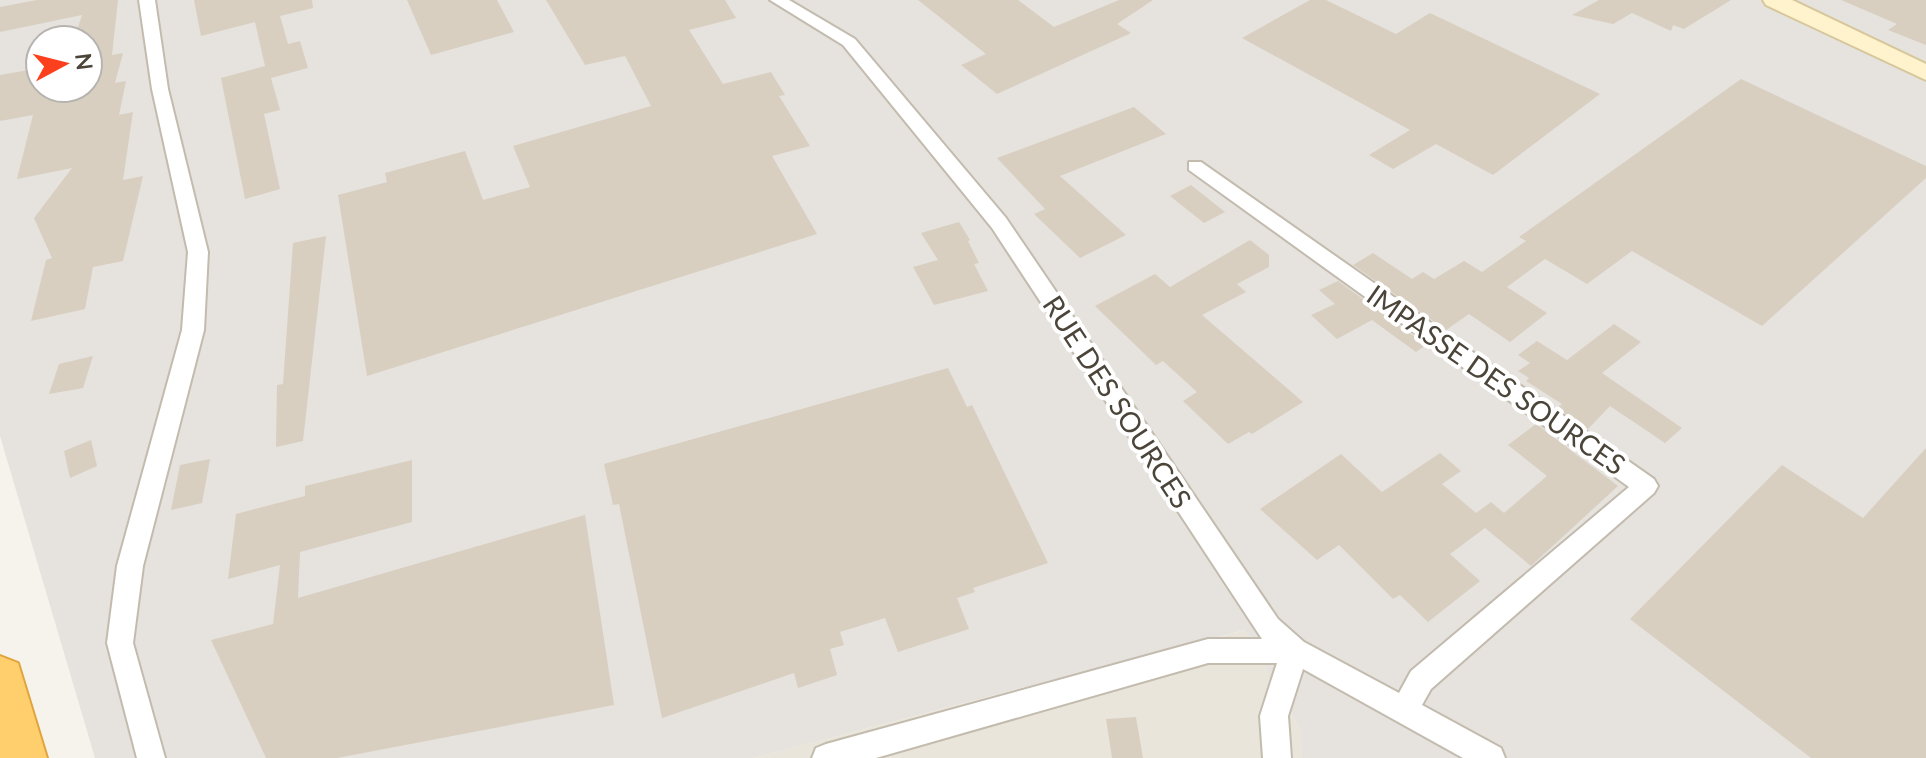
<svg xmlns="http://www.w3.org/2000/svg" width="1926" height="758" viewBox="0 0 1926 758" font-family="Lato,sans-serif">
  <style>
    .residential { fill: #eae5da }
    .industrial { fill: #e6e2dd; fill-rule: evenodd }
    .building { fill: #d8cfc1 }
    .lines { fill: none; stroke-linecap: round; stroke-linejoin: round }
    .street-casing { stroke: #c2bbae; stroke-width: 4 }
    .secondary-casing { stroke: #d6c79b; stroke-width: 4 }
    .highway-casing { stroke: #e0a43c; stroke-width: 4 }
    .street { fill: #fff; fill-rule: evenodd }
    .secondary { fill: #fff3cd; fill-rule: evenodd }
    .highway { fill: #ffcf6e; fill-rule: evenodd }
    .labels { text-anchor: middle; stroke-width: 8; stroke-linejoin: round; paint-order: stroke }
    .street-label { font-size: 28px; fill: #4b4439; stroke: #fff }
  </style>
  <rect width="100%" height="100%" fill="#f6f3ec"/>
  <path class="residential" d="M 1246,630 L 1300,728 L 1302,758 L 753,758 Z"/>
  <path class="industrial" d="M 0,0 L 1926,0 L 1926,758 L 1302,758 L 1300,728 L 1245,630 L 753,758 L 95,758 L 0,436 ZM 40,40 L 88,40 L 88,88 L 40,88 Z"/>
  <g class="building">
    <path d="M 37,0 L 118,0 L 112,55 L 123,53 L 115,83 L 126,81 L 119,115 L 133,112 L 123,180 L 143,176 L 123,261 L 93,267 L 85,309 L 31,321 L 46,260 L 52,258 L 34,218 L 72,168 L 17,179 L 33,115 L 0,121 L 0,75 L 40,68 L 40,88 L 88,88 L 88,40 L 74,40 L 82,15 L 0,32 L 0,7 Z"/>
    <path d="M 194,0 L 312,0 L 313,8 L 280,16 L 288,44 L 300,41 L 308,68 L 271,78 L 280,110 L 264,114 L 280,189 L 245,199 L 221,78 L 265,66 L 255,22 L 201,36 Z"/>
    <path d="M 407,0 L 497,0 L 514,32 L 431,55 Z"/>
    <path d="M 546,0 L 725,0 L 736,18 L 689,30 L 723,84 L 771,72 L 785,95 L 779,96 L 810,146 L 772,156 L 817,234 L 367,376 L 338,195 L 387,182 L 385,173 L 465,151 L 483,200 L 530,187 L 513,146 L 651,106 L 625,56 L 585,65 Z"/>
    <path d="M 918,0 L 1018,0 L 1054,27 L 1119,0 L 1153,0 L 1117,24 L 1131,33 L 997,94 L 961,65 L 986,54 Z"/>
    <path d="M 1310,0 L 1326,0 L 1396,34 L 1430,13 L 1600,94 L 1493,175 L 1436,144 L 1393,169 L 1369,155 L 1410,130 L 1242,38 Z"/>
    <path d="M 1599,0 L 1731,0 L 1684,29 L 1673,25 L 1671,31 L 1632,13 L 1613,24 L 1572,15 Z"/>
    <path d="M 1841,0 L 1926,0 L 1926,45 L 1888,30 L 1897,24 Z"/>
    <path d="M 1741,79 L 1926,166 L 1926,178 L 1762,326 L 1632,251 L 1587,284 L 1545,259 L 1507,287 L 1547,313 L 1510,342 L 1469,314 L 1446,330 L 1353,265 L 1373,253 L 1412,279 L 1423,272 L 1434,279 L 1464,261 L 1482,272 L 1526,241 L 1519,237 Z"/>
    <path d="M 1134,107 L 1166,134 L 1060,176 L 1126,235 L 1080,258 L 1034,214 L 1045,209 L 997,158 Z"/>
    <path d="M 1191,185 L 1225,212 L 1204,223 L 1170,196 Z"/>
    <path d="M 959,222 L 970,240 L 968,241 L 979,263 L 974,264 L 988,291 L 934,305 L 913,267 L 938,260 L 921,233 Z"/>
    <path d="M 326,236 L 303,441 L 276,447 L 277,385 L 283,384 L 293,243 Z"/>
    <path d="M 1250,240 L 1269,255 L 1269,267 L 1237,284 L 1246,292 L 1202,315 L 1303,402 L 1252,434 L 1249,432 L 1228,444 L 1183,401 L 1197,392 L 1163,361 L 1156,365 L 1095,306 L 1155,274 L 1170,287 Z"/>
    <path d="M 1338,281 L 1426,345 L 1416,352 L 1372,320 L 1337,339 L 1311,315 L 1335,304 L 1319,290 Z"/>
    <path d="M 1614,324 L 1641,342 L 1602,373 L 1682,428 L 1665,443 L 1610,406 L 1588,429 L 1557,408 L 1562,404 L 1526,381 L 1529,378 L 1518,371 L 1530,363 L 1518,355 L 1537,341 L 1567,360 Z"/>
    <path d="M 93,356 L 83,388 L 49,394 L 59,364 Z"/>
    <path d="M 948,368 L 967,407 L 972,405 L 1048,563 L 973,588 L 975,592 L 957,598 L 969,629 L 898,652 L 885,618 L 840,632 L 844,645 L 830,649 L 837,675 L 798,688 L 794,673 L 662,718 L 619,504 L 613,505 L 604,464 Z"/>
    <path d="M 1536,424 L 1618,486 L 1531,566 L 1485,528 L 1450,554 L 1480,581 L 1428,622 L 1400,595 L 1393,599 L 1339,545 L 1317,560 L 1260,509 L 1341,454 L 1382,492 L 1440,453 L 1461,471 L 1442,484 L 1476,513 L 1491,502 L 1504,513 L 1547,476 L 1508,445 Z"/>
    <path d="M 91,440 L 97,466 L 70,478 L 64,451 Z"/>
    <path d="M 1926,448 L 1926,758 L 1811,758 L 1630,619 L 1782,465 L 1863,518 Z"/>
    <path d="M 210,459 L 202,503 L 171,510 L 180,465 Z"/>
    <path d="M 412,460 L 412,522 L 300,552 L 298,598 L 585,515 L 614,705 L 337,758 L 266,758 L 211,640 L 273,624 L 280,565 L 228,579 L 236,514 L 305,496 L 305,486 Z"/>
    <path d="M 1136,717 L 1143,758 L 1112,758 L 1106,719 Z"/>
  </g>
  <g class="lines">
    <g class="street-casing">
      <g id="street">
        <path d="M 139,0 L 155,0 L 168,89 L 208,252 L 204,330 L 143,566 L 133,643 L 165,758 L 137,758 L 107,643 L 117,566 L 182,330 L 188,252 L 152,89 Z"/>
        <path d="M 770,0 L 789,0 L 855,39 L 1006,218 L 1278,619 L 1304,642 L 1399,693 L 1411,671 L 1629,487 L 1189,170 L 1189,162 L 1201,162 L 1654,479 L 1658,486 L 1654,493 L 1431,689 L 1422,705 L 1501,748 L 1505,758 L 1463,758 L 1303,669 L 1288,716 L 1291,758 L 1263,758 L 1260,716 L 1277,663 L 1208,663 L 876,758 L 812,758 L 816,748 L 826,744 L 1208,639 L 1262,639 L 992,228 L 843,45 Z"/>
      </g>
    </g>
    <g class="secondary-casing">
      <path id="secondary" d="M 1763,0 L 1792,0 L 1926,64 L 1926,80 L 1766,5 Z"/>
    </g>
    <g class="highway-casing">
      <path id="highway" d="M 0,656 L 18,663 L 47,758 L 0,758 Z"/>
    </g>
    <use href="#street" class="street"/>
    <use href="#secondary" class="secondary"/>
    <use href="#highway" class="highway"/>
  </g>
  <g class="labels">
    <g class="street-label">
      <text transform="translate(1496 380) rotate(35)" y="10">IMPASSE DES SOURCES</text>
      <text transform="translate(1117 402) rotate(57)" y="10">RUE DES SOURCES</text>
    </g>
  </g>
  <g transform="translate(64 64) rotate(83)"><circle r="38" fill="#ffffff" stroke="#b7b4b0" stroke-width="2"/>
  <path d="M0-6L14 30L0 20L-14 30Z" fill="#fc3f1d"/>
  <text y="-12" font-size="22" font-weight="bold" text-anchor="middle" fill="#4b4439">N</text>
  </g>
</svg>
